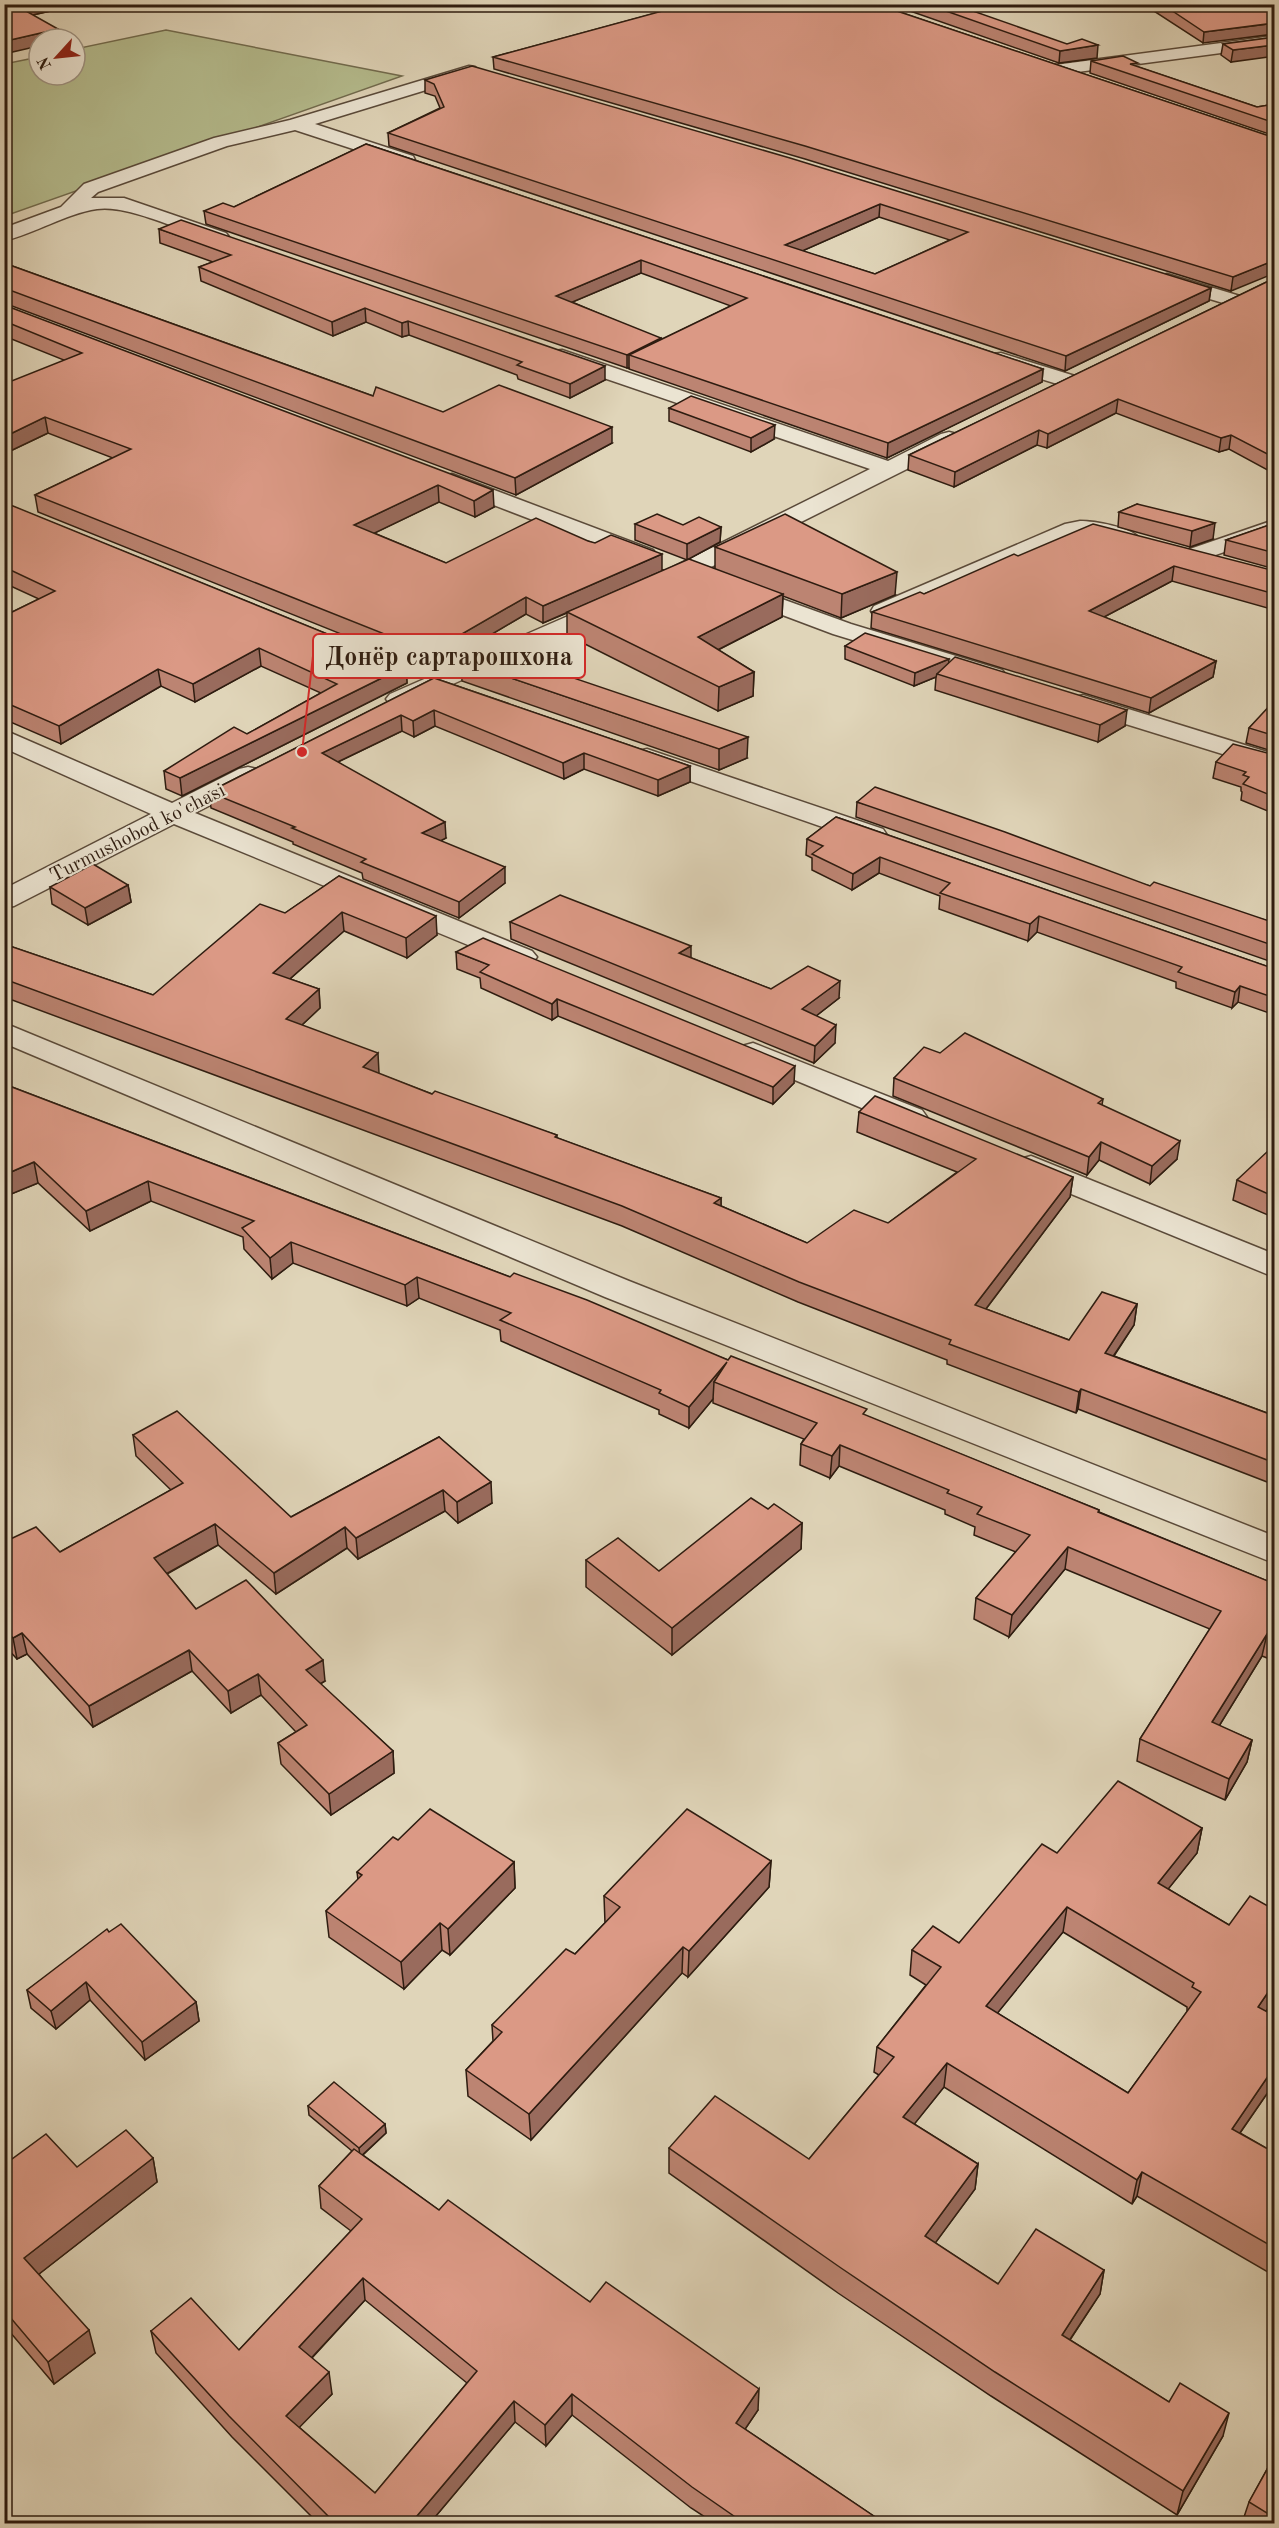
<svg xmlns="http://www.w3.org/2000/svg" width="1279" height="2528" viewBox="0 0 1279 2528" font-family="'Old Standard TT',serif">
  <style>
    .green { fill: #b5bc8e; stroke: #726c4f; stroke-width: 1.5 }
    .lines { fill: none; stroke-linecap: round; stroke-linejoin: round }
    .minor-casing { stroke: #5a4a3a; stroke-width: 3 }
    .minor { fill: #ebe4d2; fill-rule: evenodd }
    .wall { fill: #bc8472; stroke: #2e1c10; stroke-width: 1.5; fill-rule: evenodd }
    .shaded-wall { fill: #996b5d; stroke: #2e1c10; stroke-width: 1.5 }
    .building { fill: #db9985; stroke: #2e1c10; stroke-width: 1.5; fill-rule: evenodd }
    .labels { text-anchor: middle; stroke-width: 4.5; stroke-linejoin: round; paint-order: stroke }
    .far-street-label { font-size: 20px; fill: #2e1c10; stroke: #ebe4d2 }
    .leader { fill: none; stroke: #d62828; stroke-width: 2 }
    .callout-dot { fill: #d62828; stroke: #ebe4d2; stroke-width: 2 }
    .callout { fill: #ebe4d2; stroke: #d62828; stroke-width: 2 }
    .callout-label { font-size: 26px; text-anchor: middle; font-weight: bold; fill: #2e1c10 }
  </style>
  <rect width="100%" height="100%" fill="#e0d5b9"/>
  <filter id="stains"><feTurbulence type="fractalNoise" baseFrequency=".00333" numOctaves="4"/><feColorMatrix values="0 0 0 0 .2 0 0 0 0 .09 0 0 0 0 .02 0 0 0 .5 -.17"/></filter>
  <radialGradient id="worn" r=".72"><stop offset=".6" stop-color="#630" stop-opacity="0"/><stop offset="1" stop-color="#630" stop-opacity=".3"/></radialGradient>
  <path class="green" d="M 166,30 L 402,76 L 5,216 L 4,64 L 39,57 L 39,75 L 75,75 L 75,49 Z"/>
  <g class="lines">
    <g class="minor-casing">
      <g id="minor">
        <path d="M 1274,36 L 1274,46 L 1055,75 L 1049,74 L 1046,70 L 1049,66 L 1055,65 Z"/>
        <path d="M 469,66 L 475,67 L 478,71 L 475,75 L 315,124 L 413,156 L 415,160 L 413,164 L 399,164 L 295,130 L 227,146 L 98,192 L 91,198 L 124,198 L 226,233 L 229,237 L 226,241 L 212,241 C 183,231 126,204 97,209 C 65,214 36,233 4,241 L 4,228 L 61,207 L 84,184 L 214,138 L 290,120 Z"/>
        <path d="M 1167,274 L 1240,296 L 1243,300 L 1240,304 L 1233,306 L 1160,284 L 1157,280 L 1160,276 Z"/>
        <path d="M 562,350 L 888,461 L 941,434 L 949,432 L 957,434 L 960,439 L 957,444 L 671,587 L 662,589 L 653,587 L 650,582 L 653,577 L 870,469 L 554,361 L 551,356 L 554,351 Z"/>
        <path d="M 1001,353 L 1075,376 L 1078,381 L 1075,386 L 1067,387 L 993,364 L 990,359 L 993,354 Z"/>
        <path d="M 452,474 L 653,550 L 657,555 L 653,560 L 645,562 L 637,560 L 444,486 L 441,481 L 444,476 Z"/>
        <path d="M 1274,520 L 1274,535 L 1192,563 L 1184,561 L 1180,556 L 1184,551 Z"/>
        <path d="M 1080,521 C 1094,521 1131,527 1139,538 L 1135,543 C 1117,548 1098,534 1078,535 L 892,616 L 883,618 L 874,616 L 871,611 L 874,606 L 1065,524 Z"/>
        <path d="M 741,584 L 851,624 L 1002,670 L 1006,675 L 1002,680 L 993,683 L 833,634 L 732,596 L 729,591 L 732,586 Z"/>
        <path d="M 607,599 L 616,601 L 619,606 L 616,611 L 408,704 L 399,707 L 390,704 L 386,699 L 390,694 Z"/>
        <path d="M 1083,695 L 1274,754 L 1274,770 L 1074,708 L 1070,703 L 1074,698 Z"/>
        <path d="M 4,730 L 172,803 L 239,769 L 248,767 L 257,769 L 261,775 L 257,781 L 195,813 L 532,951 L 537,957 L 532,963 L 522,966 L 512,963 L 174,824 L 14,906 L 4,908 L 4,889 L 151,814 L 4,748 Z"/>
        <path d="M 647,749 L 883,829 L 887,835 L 883,841 L 873,843 L 863,841 L 638,763 L 634,757 L 638,751 Z"/>
        <path d="M 4,1023 L 629,1281 L 1274,1536 L 1274,1563 L 605,1297 L 4,1043 Z"/>
        <path d="M 753,1043 L 922,1110 L 927,1117 L 922,1124 L 911,1127 L 900,1124 L 742,1058 L 738,1052 L 742,1046 Z"/>
        <path d="M 1031,1156 L 1274,1254 L 1274,1277 L 1020,1173 L 1015,1166 L 1020,1159 Z"/>
      </g>
    </g>
    <use href="#minor" class="minor"/>
  </g>
  <g class="wall">
    <path d="M 4,4 L 81,4 L 33,15 L 8,53 L 4,51 Z"/>
    <path d="M 682,4 L 876,4 L 1275,138 L 1231,291 L 805,159 L 494,69 L 493,57 L 682,6 Z"/>
    <path d="M 890,4 L 953,4 L 1097,58 L 1059,63 Z"/>
    <path d="M 1143,4 L 1275,4 L 1203,43 Z"/>
    <path d="M 1275,37 L 1231,62 L 1221,55 L 1223,44 Z"/>
    <path d="M 1091,61 L 1138,67 L 1257,107 L 1275,104 L 1275,136 L 1090,73 Z"/>
    <path d="M 425,80 L 1211,288 L 1209,301 L 1065,371 L 389,146 L 388,133 L 440,108 L 435,96 L 425,93 ZM 879,217 L 950,240 L 875,274 L 802,251 Z"/>
    <path d="M 366,144 L 1043,369 L 1042,382 L 887,458 L 629,369 L 629,368 L 627,368 L 206,224 L 204,211 L 234,207 ZM 641,273 L 731,306 L 661,340 L 572,302 Z"/>
    <path d="M 159,229 L 605,380 L 570,398 L 518,379 L 517,375 L 409,335 L 402,337 L 366,322 L 333,336 L 201,281 L 199,267 L 213,262 L 160,243 Z"/>
    <path d="M 4,263 L 373,396 L 443,412 L 612,443 L 516,495 L 4,303 Z"/>
    <path d="M 1275,278 L 1275,474 L 1229,449 L 1219,452 L 1116,413 L 1047,448 L 1037,445 L 954,487 L 908,470 L 909,455 Z"/>
    <path d="M 4,305 L 494,507 L 475,517 L 439,502 L 374,533 L 446,563 L 588,541 L 662,570 L 715,568 L 715,547 L 895,595 L 841,618 L 783,596 L 782,617 L 718,650 L 754,672 L 753,696 L 718,711 L 567,635 L 567,613 L 543,623 L 526,614 L 460,653 L 460,659 L 433,671 L 38,512 L 35,495 L 113,458 L 48,433 L 4,454 L 64,360 L 4,336 Z"/>
    <path d="M 669,408 L 774,439 L 751,452 L 669,421 Z"/>
    <path d="M 4,503 L 406,666 L 407,683 L 182,796 L 166,789 L 164,771 L 247,734 L 321,693 L 261,666 L 195,702 L 161,686 L 61,744 L 6,720 L 4,721 L 4,616 L 39,599 L 4,583 Z"/>
    <path d="M 1137,504 L 1213,539 L 1190,547 L 1118,527 L 1119,512 Z"/>
    <path d="M 1275,523 L 1275,569 L 1224,555 L 1226,540 Z"/>
    <path d="M 635,524 L 721,527 L 720,542 L 687,560 L 635,540 Z"/>
    <path d="M 1018,556 L 1275,571 L 1275,610 L 1172,581 L 1104,617 L 1216,661 L 1213,677 L 1149,713 L 871,628 L 872,612 L 924,594 Z"/>
    <path d="M 845,646 L 948,663 L 1125,726 L 1098,742 L 935,690 L 936,677 L 914,686 L 845,659 Z"/>
    <path d="M 461,661 L 747,758 L 719,770 L 462,681 Z"/>
    <path d="M 434,678 L 690,766 L 690,782 L 658,796 L 584,769 L 564,779 L 435,726 L 414,737 L 402,731 L 338,762 L 446,838 L 440,841 L 505,883 L 459,918 L 363,879 L 362,873 L 293,844 L 293,842 L 211,808 L 209,792 Z"/>
    <path d="M 1275,702 L 1275,752 L 1246,743 L 1249,728 Z"/>
    <path d="M 1275,755 L 1275,814 L 1241,800 L 1242,792 L 1241,791 L 1241,787 L 1213,778 L 1216,762 Z"/>
    <path d="M 857,802 L 1150,886 L 1275,923 L 1275,963 L 856,817 Z"/>
    <path d="M 836,817 L 1275,969 L 1275,1015 L 1238,1002 L 1232,1008 L 1176,988 L 1176,982 L 1037,932 L 1028,941 L 939,909 L 940,896 L 879,873 L 852,890 L 812,870 L 812,858 L 806,855 L 807,839 Z"/>
    <path d="M 339,876 L 437,935 L 407,958 L 344,931 L 290,979 L 319,989 L 320,1008 L 302,1025 L 379,1074 L 432,1094 L 557,1135 L 557,1138 L 721,1198 L 721,1206 L 807,1243 L 888,1223 L 957,1172 L 857,1132 L 859,1112 L 1073,1177 L 1070,1197 L 986,1309 L 1069,1340 L 1137,1304 L 1134,1325 L 1114,1356 L 1275,1416 L 1275,1485 L 1078,1409 L 1076,1413 L 947,1364 L 947,1360 L 798,1302 L 622,1226 L 4,997 L 4,944 L 153,995 L 285,913 Z"/>
    <path d="M 128,885 L 131,902 L 88,925 L 52,904 L 50,887 Z"/>
    <path d="M 510,922 L 691,958 L 771,989 L 839,998 L 816,1016 L 835,1043 L 814,1063 L 511,939 Z"/>
    <path d="M 456,952 L 794,1083 L 773,1104 L 558,1016 L 552,1020 L 481,988 L 480,978 L 457,969 Z"/>
    <path d="M 940,1053 L 1103,1099 L 1102,1105 L 1177,1159 L 1150,1184 L 1099,1160 L 1087,1175 L 893,1096 L 894,1078 Z"/>
    <path d="M 4,1084 L 728,1360 L 1099,1510 L 1099,1512 L 1275,1584 L 1275,1661 L 1262,1656 L 1219,1726 L 1252,1740 L 1247,1762 L 1225,1800 L 1137,1761 L 1140,1739 L 1210,1629 L 1065,1569 L 1009,1637 L 974,1619 L 976,1598 L 1016,1552 L 974,1535 L 975,1527 L 945,1514 L 945,1510 L 839,1466 L 830,1478 L 800,1465 L 801,1444 L 804,1439 L 713,1403 L 713,1399 L 689,1428 L 659,1414 L 659,1410 L 501,1341 L 500,1330 L 419,1298 L 407,1306 L 293,1263 L 272,1279 L 244,1249 L 243,1237 L 151,1201 L 90,1231 L 38,1183 L 4,1197 Z"/>
    <path d="M 1275,1152 L 1275,1218 L 1233,1200 L 1237,1180 Z"/>
    <path d="M 133,1435 L 291,1517 L 439,1437 L 492,1503 L 458,1523 L 445,1511 L 358,1559 L 347,1548 L 276,1594 L 218,1545 L 167,1574 L 196,1609 L 325,1681 L 320,1684 L 393,1751 L 394,1773 L 331,1815 L 281,1764 L 278,1743 L 296,1732 L 261,1695 L 231,1713 L 192,1671 L 93,1727 L 27,1654 L 17,1659 L 4,1645 L 4,1542 L 60,1552 L 171,1490 L 136,1456 Z"/>
    <path d="M 768,1509 L 802,1523 L 801,1549 L 672,1655 L 586,1587 L 586,1560 L 659,1571 Z"/>
    <path d="M 1202,1828 L 1197,1853 L 1168,1889 L 1229,1925 L 1275,1910 L 1275,1998 L 1266,2011 L 1275,2016 L 1275,2082 L 1240,2133 L 1275,2153 L 1275,2276 L 1137,2196 L 1132,2204 L 944,2087 L 914,2124 L 978,2164 L 975,2189 L 935,2243 L 998,2284 L 1104,2270 L 1100,2294 L 1070,2340 L 1223,2436 L 1177,2515 L 991,2396 L 838,2293 L 669,2173 L 669,2148 L 809,2159 L 879,2075 L 874,2072 L 877,2047 L 926,1985 L 910,1975 L 912,1950 L 959,1943 L 1057,1853 ZM 1063,1932 L 1187,2007 L 1187,2012 L 1128,2093 L 997,2013 Z"/>
    <path d="M 398,1840 L 514,1862 L 515,1888 L 450,1955 L 442,1950 L 404,1989 L 329,1937 L 326,1911 L 358,1880 L 357,1872 Z"/>
    <path d="M 771,1861 L 769,1887 L 688,1977 L 682,1973 L 531,2140 L 468,2096 L 466,2070 L 493,2041 L 492,2025 L 575,1954 L 605,1923 L 604,1896 Z"/>
    <path d="M 109,1932 L 196,2002 L 199,2021 L 145,2060 L 90,2000 L 56,2029 L 31,2008 L 27,1990 Z"/>
    <path d="M 308,2106 L 385,2124 L 386,2133 L 363,2155 L 439,2210 L 590,2302 L 758,2410 L 745,2429 L 884,2523 L 714,2523 L 691,2508 L 572,2415 L 546,2446 L 515,2422 L 430,2523 L 318,2523 L 232,2437 L 156,2353 L 151,2331 L 239,2350 L 351,2231 L 321,2208 L 319,2186 L 352,2151 L 309,2115 ZM 365,2300 L 467,2383 L 375,2493 L 299,2427 L 332,2394 L 312,2358 Z"/>
    <path d="M 153,2158 L 157,2182 L 39,2274 L 95,2353 L 54,2384 L 4,2325 L 4,2165 L 77,2167 Z"/>
    <path d="M 1275,2455 L 1275,2523 L 1242,2523 L 1249,2502 Z"/>
  </g>
  <g class="shaded-wall">
    <path d="M 24,4 L 81,4 L 19,18 L 17,6 Z"/>
    <path d="M 1275,23 L 1275,34 L 1203,43 L 1204,32 Z"/>
    <path d="M 58,29 L 59,39 L 39,39 L 39,46 L 8,53 L 6,41 Z"/>
    <path d="M 1098,45 L 1097,58 L 1059,63 L 1060,51 Z"/>
    <path d="M 1275,45 L 1275,56 L 1231,62 L 1233,50 Z"/>
    <path d="M 880,204 L 879,217 L 784,259 L 785,245 Z"/>
    <path d="M 641,260 L 641,273 L 556,309 L 556,296 Z"/>
    <path d="M 1275,260 L 1275,273 L 1231,291 L 1233,277 Z"/>
    <path d="M 1211,288 L 1209,301 L 1065,371 L 1066,356 Z"/>
    <path d="M 365,308 L 366,322 L 333,336 L 332,322 Z"/>
    <path d="M 408,321 L 409,335 L 402,337 L 402,323 Z"/>
    <path d="M 661,338 L 661,351 L 629,355 L 629,368 L 627,368 L 627,355 Z"/>
    <path d="M 605,366 L 605,380 L 570,398 L 570,384 Z"/>
    <path d="M 1043,369 L 1042,382 L 887,458 L 888,443 Z"/>
    <path d="M 1118,399 L 1116,413 L 1047,448 L 1048,434 Z"/>
    <path d="M 45,417 L 48,433 L 4,454 L 4,437 Z"/>
    <path d="M 775,425 L 774,439 L 751,452 L 751,438 Z"/>
    <path d="M 612,427 L 612,443 L 516,495 L 515,478 Z"/>
    <path d="M 1039,430 L 1037,445 L 954,487 L 955,472 Z"/>
    <path d="M 1231,435 L 1229,449 L 1219,452 L 1221,438 Z"/>
    <path d="M 438,485 L 439,502 L 356,542 L 354,525 Z"/>
    <path d="M 493,490 L 494,507 L 475,517 L 474,501 Z"/>
    <path d="M 1215,523 L 1213,539 L 1190,547 L 1192,531 Z"/>
    <path d="M 721,527 L 720,542 L 687,560 L 687,544 Z"/>
    <path d="M 662,554 L 662,571 L 543,623 L 543,606 Z"/>
    <path d="M 1174,566 L 1172,581 L 1087,626 L 1089,611 Z"/>
    <path d="M 897,572 L 895,595 L 841,618 L 842,594 Z"/>
    <path d="M 783,594 L 782,617 L 698,660 L 698,637 Z"/>
    <path d="M 526,597 L 526,614 L 460,653 L 460,659 L 433,671 L 432,653 L 453,639 Z"/>
    <path d="M 259,648 L 261,666 L 195,702 L 193,684 Z"/>
    <path d="M 949,659 L 948,672 L 937,674 L 936,677 L 914,686 L 915,673 Z"/>
    <path d="M 1216,661 L 1213,677 L 1149,713 L 1151,698 Z"/>
    <path d="M 406,666 L 407,683 L 182,796 L 180,778 Z"/>
    <path d="M 158,669 L 161,686 L 61,744 L 59,726 Z"/>
    <path d="M 754,672 L 753,696 L 718,711 L 719,687 Z"/>
    <path d="M 4,707 L 6,720 L 4,721 Z"/>
    <path d="M 434,710 L 435,726 L 414,737 L 413,721 Z"/>
    <path d="M 1127,710 L 1125,726 L 1098,742 L 1100,725 Z"/>
    <path d="M 401,715 L 402,731 L 323,769 L 322,753 Z"/>
    <path d="M 748,737 L 747,758 L 719,770 L 719,749 Z"/>
    <path d="M 584,753 L 584,769 L 564,779 L 563,763 Z"/>
    <path d="M 690,766 L 690,782 L 658,796 L 658,780 Z"/>
    <path d="M 445,822 L 446,838 L 423,850 L 422,833 Z"/>
    <path d="M 880,857 L 879,873 L 852,890 L 853,874 Z"/>
    <path d="M 505,867 L 505,883 L 459,918 L 459,902 Z"/>
    <path d="M 128,885 L 131,902 L 88,925 L 85,908 Z"/>
    <path d="M 342,912 L 344,931 L 275,992 L 273,973 Z"/>
    <path d="M 436,916 L 437,935 L 407,958 L 406,938 Z"/>
    <path d="M 1039,916 L 1037,932 L 1028,941 L 1030,924 Z"/>
    <path d="M 691,946 L 691,963 L 679,953 Z"/>
    <path d="M 840,981 L 839,998 L 802,1027 L 802,1009 Z"/>
    <path d="M 1240,986 L 1238,1002 L 1232,1008 L 1235,992 Z"/>
    <path d="M 319,989 L 320,1008 L 288,1038 L 286,1019 Z"/>
    <path d="M 557,999 L 558,1016 L 552,1020 L 552,1004 Z"/>
    <path d="M 836,1025 L 835,1043 L 814,1063 L 815,1046 Z"/>
    <path d="M 378,1053 L 379,1073 L 364,1087 L 363,1067 Z"/>
    <path d="M 795,1066 L 794,1083 L 773,1104 L 773,1087 Z"/>
    <path d="M 1180,1141 L 1177,1159 L 1150,1184 L 1152,1166 Z"/>
    <path d="M 1101,1142 L 1099,1160 L 1087,1175 L 1089,1157 Z"/>
    <path d="M 34,1162 L 38,1183 L 4,1197 L 4,1175 Z"/>
    <path d="M 1073,1177 L 1070,1197 L 973,1326 L 975,1305 Z"/>
    <path d="M 148,1181 L 151,1201 L 90,1231 L 86,1211 Z"/>
    <path d="M 721,1198 L 721,1218 L 714,1203 Z"/>
    <path d="M 291,1242 L 293,1263 L 272,1279 L 270,1258 Z"/>
    <path d="M 417,1277 L 419,1298 L 407,1306 L 405,1285 Z"/>
    <path d="M 1137,1304 L 1134,1325 L 1102,1373 L 1105,1353 Z"/>
    <path d="M 727,1362 L 714,1382 L 713,1399 L 689,1428 L 689,1407 Z"/>
    <path d="M 1081,1389 L 1078,1409 L 1076,1413 L 1079,1392 Z"/>
    <path d="M 840,1445 L 839,1466 L 830,1478 L 832,1456 Z"/>
    <path d="M 491,1482 L 492,1503 L 458,1523 L 457,1502 Z"/>
    <path d="M 443,1490 L 445,1511 L 358,1559 L 356,1538 Z"/>
    <path d="M 802,1523 L 801,1549 L 672,1655 L 672,1628 Z"/>
    <path d="M 215,1524 L 218,1545 L 157,1579 L 154,1558 Z"/>
    <path d="M 345,1527 L 347,1548 L 276,1594 L 274,1573 Z"/>
    <path d="M 1068,1547 L 1065,1569 L 1009,1637 L 1012,1615 Z"/>
    <path d="M 22,1633 L 27,1654 L 17,1659 L 13,1638 Z"/>
    <path d="M 1267,1634 L 1262,1656 L 1208,1744 L 1212,1722 Z"/>
    <path d="M 189,1650 L 192,1671 L 93,1727 L 89,1706 Z"/>
    <path d="M 323,1660 L 325,1681 L 308,1691 L 306,1670 Z"/>
    <path d="M 258,1674 L 261,1695 L 231,1713 L 228,1691 Z"/>
    <path d="M 1252,1740 L 1247,1762 L 1225,1800 L 1229,1779 Z"/>
    <path d="M 4,1745 L 8,1761 L 4,1763 Z"/>
    <path d="M 393,1751 L 394,1773 L 331,1815 L 329,1794 Z"/>
    <path d="M 1202,1828 L 1197,1853 L 1153,1908 L 1158,1883 Z"/>
    <path d="M 771,1861 L 769,1887 L 688,1977 L 689,1951 Z"/>
    <path d="M 514,1862 L 515,1888 L 450,1955 L 448,1929 Z"/>
    <path d="M 1067,1907 L 1063,1932 L 983,2031 L 986,2006 Z"/>
    <path d="M 440,1923 L 442,1950 L 404,1989 L 401,1962 Z"/>
    <path d="M 683,1947 L 682,1973 L 531,2140 L 529,2114 Z"/>
    <path d="M 86,1982 L 90,2000 L 56,2029 L 51,2011 Z"/>
    <path d="M 1275,1982 L 1275,1998 L 1252,2032 L 1258,2007 Z"/>
    <path d="M 196,2002 L 199,2021 L 145,2060 L 142,2042 Z"/>
    <path d="M 947,2063 L 944,2087 L 900,2142 L 903,2117 Z"/>
    <path d="M 1275,2066 L 1275,2082 L 1226,2153 L 1232,2129 Z"/>
    <path d="M 385,2124 L 386,2133 L 360,2157 L 359,2148 Z"/>
    <path d="M 153,2158 L 157,2182 L 30,2281 L 24,2258 Z"/>
    <path d="M 978,2164 L 975,2189 L 922,2261 L 925,2236 Z"/>
    <path d="M 1142,2172 L 1137,2196 L 1132,2204 L 1137,2180 Z"/>
    <path d="M 1104,2270 L 1100,2294 L 1057,2359 L 1062,2335 Z"/>
    <path d="M 363,2278 L 365,2300 L 302,2368 L 299,2347 Z"/>
    <path d="M 89,2330 L 95,2353 L 54,2384 L 48,2362 Z"/>
    <path d="M 329,2372 L 332,2394 L 290,2437 L 286,2416 Z"/>
    <path d="M 759,2389 L 758,2410 L 735,2444 L 736,2423 Z"/>
    <path d="M 572,2394 L 572,2415 L 546,2446 L 545,2425 Z"/>
    <path d="M 514,2401 L 515,2422 L 430,2523 L 411,2523 Z"/>
    <path d="M 1229,2413 L 1223,2436 L 1177,2515 L 1183,2491 Z"/>
  </g>
  <g class="building">
    <path d="M 4,4 L 24,4 L 17,6 L 58,29 L 6,41 L 4,40 Z"/>
    <path d="M 688,4 L 876,4 L 1275,138 L 1275,260 L 1233,277 L 805,146 L 493,57 Z"/>
    <path d="M 926,4 L 953,4 L 1067,44 L 1082,39 L 1098,45 L 1060,51 Z"/>
    <path d="M 1162,4 L 1275,4 L 1275,23 L 1204,32 Z"/>
    <path d="M 1275,37 L 1275,45 L 1233,50 L 1223,44 Z"/>
    <path d="M 1123,56 L 1138,63 L 1130,64 L 1257,107 L 1275,104 L 1275,123 L 1091,61 Z"/>
    <path d="M 472,66 L 790,158 L 1211,288 L 1066,356 L 388,133 L 444,107 L 434,84 L 425,80 ZM 880,204 L 968,232 L 875,274 L 785,245 Z"/>
    <path d="M 366,144 L 1043,369 L 888,443 L 629,355 L 747,298 L 641,260 L 556,296 L 661,338 L 627,355 L 204,211 L 223,203 L 234,207 Z"/>
    <path d="M 181,220 L 605,366 L 570,384 L 517,365 L 522,362 L 408,321 L 402,323 L 365,308 L 332,322 L 199,267 L 231,255 L 159,229 Z"/>
    <path d="M 4,263 L 373,396 L 376,387 L 443,412 L 499,385 L 612,427 L 515,478 L 4,288 Z"/>
    <path d="M 1275,278 L 1275,458 L 1231,435 L 1221,438 L 1118,399 L 1048,434 L 1039,430 L 955,472 L 909,455 Z"/>
    <path d="M 4,305 L 493,490 L 474,501 L 438,485 L 354,525 L 446,563 L 536,518 L 588,541 L 595,543 L 611,535 L 662,554 L 543,606 L 526,597 L 453,639 L 459,641 L 432,653 L 35,495 L 131,449 L 45,417 L 4,437 L 4,384 L 82,353 L 4,321 Z"/>
    <path d="M 691,396 L 775,425 L 751,438 L 669,408 Z"/>
    <path d="M 4,503 L 13,506 L 406,666 L 180,778 L 164,771 L 234,727 L 247,734 L 337,684 L 259,648 L 193,684 L 158,669 L 59,726 L 4,702 L 4,616 L 55,591 L 4,567 Z"/>
    <path d="M 1137,504 L 1215,523 L 1192,531 L 1119,512 Z"/>
    <path d="M 657,514 L 683,525 L 699,517 L 721,527 L 687,544 L 635,524 Z"/>
    <path d="M 785,514 L 897,572 L 842,594 L 715,547 Z"/>
    <path d="M 1275,523 L 1275,553 L 1226,540 Z"/>
    <path d="M 1093,524 L 1275,571 L 1275,594 L 1174,566 L 1089,611 L 1216,661 L 1151,698 L 872,612 L 920,592 L 924,594 L 1014,554 L 1018,556 Z"/>
    <path d="M 689,559 L 783,594 L 698,637 L 754,672 L 719,687 L 567,612 Z"/>
    <path d="M 865,633 L 949,659 L 915,673 L 845,646 Z"/>
    <path d="M 488,649 L 748,737 L 719,749 L 461,661 Z"/>
    <path d="M 955,657 L 1127,710 L 1100,725 L 937,674 Z"/>
    <path d="M 434,678 L 690,766 L 658,780 L 584,753 L 563,763 L 434,710 L 413,721 L 401,715 L 322,753 L 445,822 L 422,833 L 505,867 L 459,902 L 361,862 L 366,859 L 292,828 L 295,827 L 209,792 Z"/>
    <path d="M 1274,701 L 1275,702 L 1275,736 L 1249,728 Z"/>
    <path d="M 1233,744 L 1275,755 L 1275,797 L 1243,784 L 1249,777 L 1243,775 L 1246,772 L 1216,762 Z"/>
    <path d="M 875,787 L 1005,832 L 1150,886 L 1154,882 L 1275,923 L 1275,946 L 857,802 Z"/>
    <path d="M 836,817 L 1275,969 L 1275,998 L 1240,986 L 1235,992 L 1178,972 L 1182,967 L 1039,916 L 1030,924 L 940,893 L 950,883 L 880,857 L 853,874 L 812,854 L 823,846 L 807,839 Z"/>
    <path d="M 93,864 L 128,885 L 85,908 L 50,887 Z"/>
    <path d="M 339,876 L 436,916 L 406,938 L 342,912 L 273,973 L 319,989 L 286,1019 L 378,1053 L 363,1067 L 432,1094 L 435,1091 L 557,1135 L 555,1137 L 721,1198 L 714,1203 L 807,1243 L 854,1210 L 888,1223 L 976,1159 L 859,1112 L 875,1096 L 1073,1177 L 975,1305 L 1069,1340 L 1102,1292 L 1137,1304 L 1105,1353 L 1275,1416 L 1275,1463 L 1081,1389 L 1079,1392 L 949,1344 L 951,1340 L 799,1282 L 622,1206 L 4,979 L 4,944 L 153,995 L 260,904 L 285,913 Z"/>
    <path d="M 560,895 L 691,946 L 679,953 L 771,989 L 808,966 L 840,981 L 802,1009 L 836,1025 L 815,1046 L 510,922 Z"/>
    <path d="M 483,938 L 795,1066 L 773,1087 L 557,999 L 552,1004 L 480,972 L 489,965 L 456,952 Z"/>
    <path d="M 965,1033 L 1103,1099 L 1098,1103 L 1180,1141 L 1152,1166 L 1101,1142 L 1089,1157 L 894,1078 L 924,1047 L 940,1053 Z"/>
    <path d="M 4,1084 L 510,1277 L 514,1273 L 587,1300 L 728,1360 L 731,1356 L 867,1409 L 863,1414 L 1099,1510 L 1098,1512 L 1275,1584 L 1275,1637 L 1267,1634 L 1212,1722 L 1252,1740 L 1229,1779 L 1140,1739 L 1221,1611 L 1068,1547 L 1012,1615 L 976,1598 L 1030,1535 L 977,1514 L 982,1507 L 947,1493 L 949,1490 L 840,1445 L 832,1456 L 801,1444 L 817,1423 L 714,1382 L 727,1362 L 689,1407 L 659,1393 L 661,1390 L 500,1320 L 511,1313 L 417,1277 L 405,1285 L 291,1242 L 270,1258 L 242,1228 L 254,1221 L 148,1181 L 86,1211 L 34,1162 L 4,1175 Z"/>
    <path d="M 1269,1150 L 1275,1152 L 1275,1197 L 1237,1180 Z"/>
    <path d="M 177,1411 L 291,1517 L 439,1437 L 491,1482 L 457,1502 L 443,1490 L 356,1538 L 345,1527 L 274,1573 L 215,1524 L 154,1558 L 196,1609 L 246,1580 L 323,1660 L 306,1670 L 393,1751 L 329,1794 L 278,1743 L 307,1725 L 258,1674 L 228,1691 L 189,1650 L 89,1706 L 22,1633 L 13,1638 L 4,1629 L 4,1542 L 36,1527 L 60,1552 L 183,1483 L 133,1435 Z"/>
    <path d="M 751,1498 L 768,1509 L 774,1504 L 802,1523 L 672,1628 L 586,1560 L 618,1538 L 659,1571 Z"/>
    <path d="M 1118,1781 L 1202,1828 L 1158,1883 L 1229,1925 L 1250,1896 L 1275,1910 L 1275,1982 L 1258,2007 L 1275,2016 L 1275,2066 L 1232,2129 L 1275,2153 L 1275,2248 L 1142,2172 L 1137,2180 L 947,2063 L 903,2117 L 978,2164 L 925,2236 L 998,2284 L 1036,2229 L 1104,2270 L 1062,2335 L 1169,2402 L 1180,2383 L 1229,2413 L 1183,2491 L 995,2372 L 841,2268 L 669,2148 L 715,2096 L 809,2159 L 894,2057 L 877,2047 L 941,1967 L 912,1950 L 933,1926 L 959,1943 L 1042,1844 L 1057,1853 ZM 1067,1907 L 1194,1983 L 1192,1987 L 1201,1992 L 1128,2093 L 986,2006 Z"/>
    <path d="M 430,1809 L 514,1862 L 448,1929 L 440,1923 L 401,1962 L 326,1911 L 362,1875 L 357,1872 L 393,1837 L 398,1840 Z"/>
    <path d="M 687,1809 L 771,1861 L 689,1951 L 683,1947 L 529,2114 L 466,2070 L 502,2032 L 492,2025 L 566,1949 L 575,1954 L 620,1907 L 604,1896 Z"/>
    <path d="M 121,1924 L 196,2002 L 142,2042 L 86,1982 L 51,2011 L 27,1990 L 107,1929 L 109,1932 Z"/>
    <path d="M 334,2082 L 385,2124 L 359,2148 L 308,2106 Z"/>
    <path d="M 126,2130 L 153,2158 L 24,2258 L 89,2330 L 48,2362 L 4,2310 L 4,2165 L 46,2134 L 77,2167 Z"/>
    <path d="M 354,2149 L 439,2210 L 448,2200 L 590,2302 L 606,2282 L 759,2389 L 736,2423 L 884,2523 L 744,2523 L 692,2487 L 572,2394 L 545,2425 L 514,2401 L 411,2523 L 335,2523 L 229,2416 L 151,2331 L 191,2298 L 239,2350 L 362,2219 L 319,2186 ZM 363,2278 L 477,2371 L 375,2493 L 286,2416 L 329,2372 L 299,2347 Z"/>
    <path d="M 1275,2455 L 1275,2518 L 1249,2502 Z"/>
  </g>
  <g class="labels">
    <g class="far-street-label">
      <text transform="translate(137 832) rotate(-27)" y="7">Turmushobod ko'chasi</text>
    </g>
  </g>
  <path class="leader" d="M302 752L313 656"/>
  <circle class="callout-dot" cx="302" cy="752" r="6"/>
  <rect class="callout" x="313" y="634" width="272" height="44" rx="6"/>
  <g class="callout-label">
    <text x="449" y="665">Донёр сартарошхона</text>
  </g>
  <rect width="1279" height="2528" fill="none" stroke="#e0d5b9" stroke-width="24"/>
  <rect x="6" y="6" width="1267" height="2516" fill="none" stroke="#2e1c10" stroke-width="3"/>
  <rect x="12" y="12" width="1255" height="2504" fill="none" stroke="#2e1c10" stroke-width="1.5"/>
  <g transform="translate(57 57) rotate(243)"><circle r="28" fill="#ebe4d2" stroke="#9f9484" stroke-width="1.5"/>
  <path d="M0-4.5L10 22L0 15L-10 22Z" fill="#8f2418"/>
  <text y="-9" font-size="16" font-weight="bold" text-anchor="middle" fill="#2e1c10">N</text>
  </g>
  <rect width="100%" height="100%" filter="url(#stains)"/>
  <rect width="100%" height="100%" fill="url(#worn)"/>
</svg>
